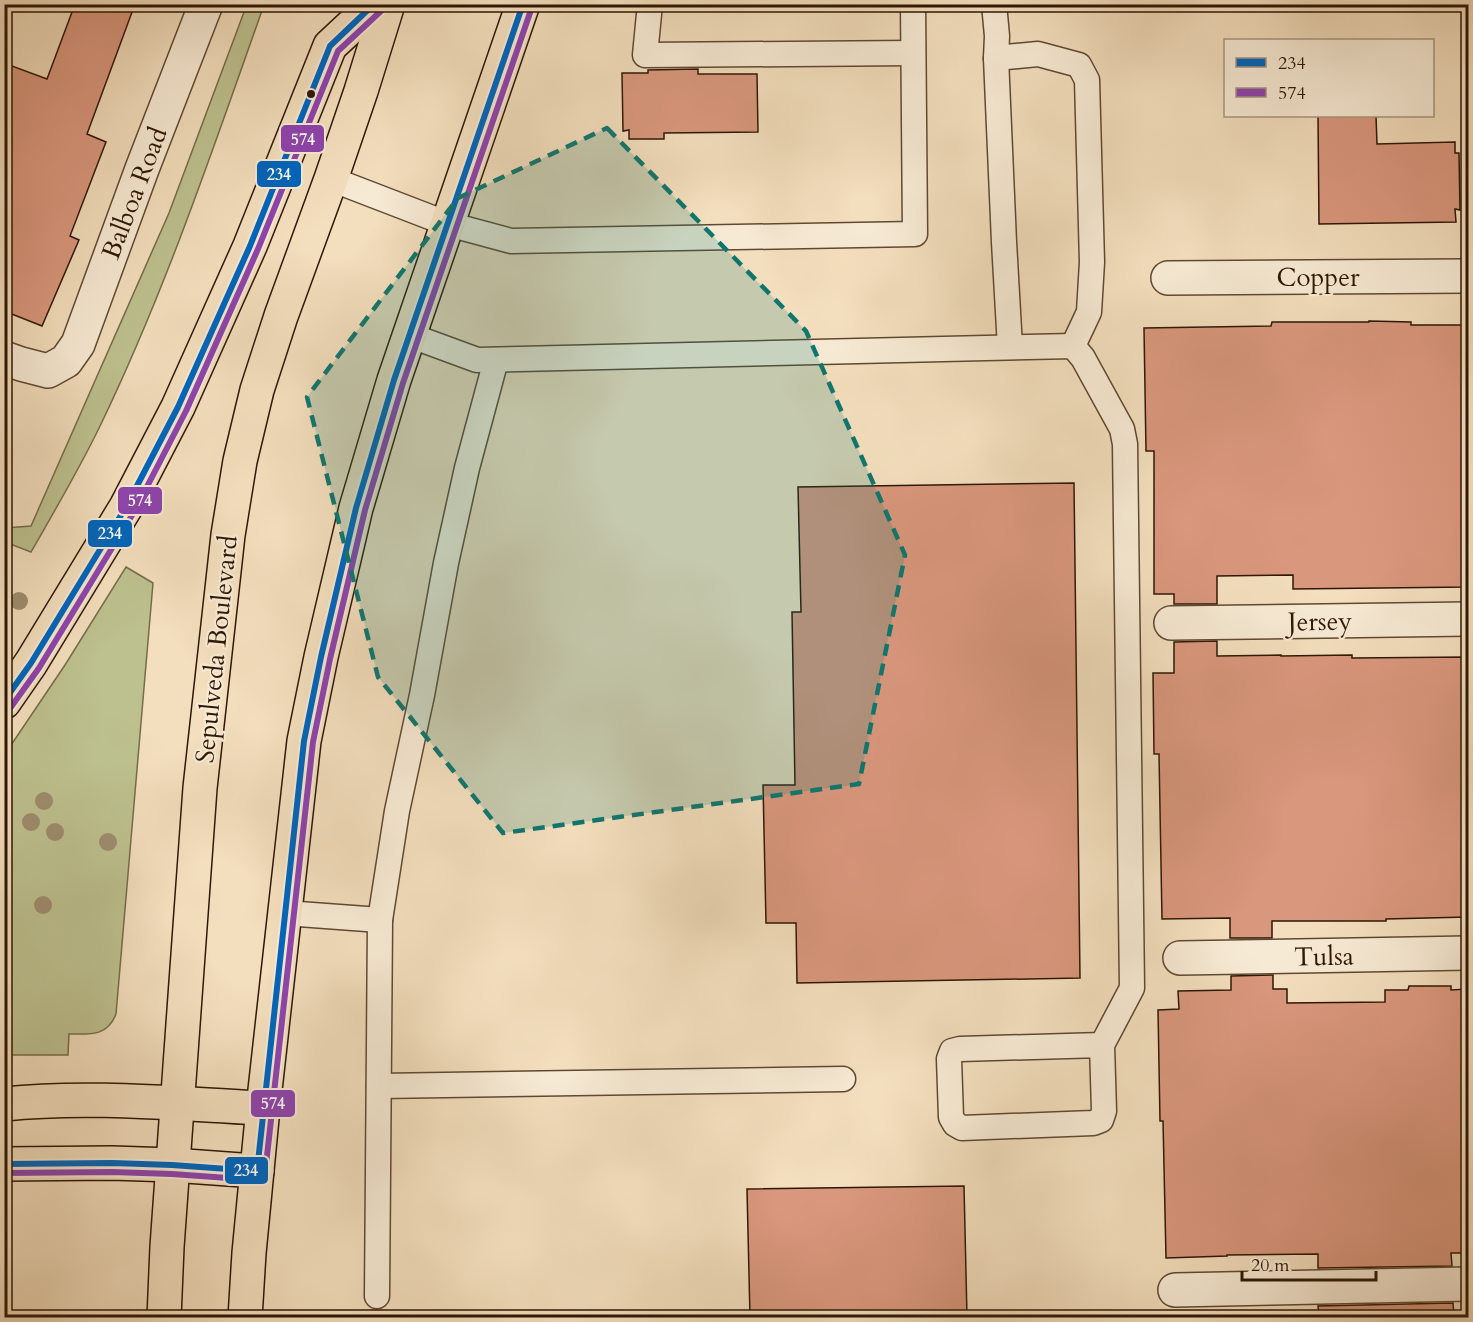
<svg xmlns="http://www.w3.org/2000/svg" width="1473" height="1322" viewBox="0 0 1473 1322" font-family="Cardo,serif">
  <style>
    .green { fill: #bdc18f; stroke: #766c4a; stroke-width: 1.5 }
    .building { fill: #d9977d; stroke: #2e1704; stroke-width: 1.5 }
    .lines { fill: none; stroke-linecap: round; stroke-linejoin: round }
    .lane-casing { stroke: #5f4932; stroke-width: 27 }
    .street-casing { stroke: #5f4932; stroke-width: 36 }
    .primary-casing { stroke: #2e1704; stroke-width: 36 }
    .lane { stroke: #f7ead4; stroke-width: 24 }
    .street { stroke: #f7ead4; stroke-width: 33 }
    .primary { stroke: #f3debd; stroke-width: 33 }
    .bus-1-casing { stroke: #f7ead4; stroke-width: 10 }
    .bus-2-casing { stroke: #f7ead4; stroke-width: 10 }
    .bus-1 { stroke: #0065bd; stroke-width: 6 }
    .bus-2 { stroke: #8e44ad; stroke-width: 6 }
    .tree { fill: #9e8d6e }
    .marked { fill: #0f766e; fill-opacity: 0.2; stroke: #0f766e; stroke-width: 4.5; stroke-dasharray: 12 8; stroke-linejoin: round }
    .bus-dot { fill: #2e1704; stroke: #f7ead4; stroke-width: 2 }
    .labels { text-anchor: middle; stroke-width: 4.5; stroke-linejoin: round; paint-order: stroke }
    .street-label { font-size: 26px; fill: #2e1704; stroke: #f7ead4 }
    .line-badge { stroke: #f7ead4; stroke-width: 2 }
    .badge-label { font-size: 16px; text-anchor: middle; font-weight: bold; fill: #fff }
  </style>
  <rect width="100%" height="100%" fill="#f3debd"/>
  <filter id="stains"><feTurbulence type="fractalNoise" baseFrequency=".00333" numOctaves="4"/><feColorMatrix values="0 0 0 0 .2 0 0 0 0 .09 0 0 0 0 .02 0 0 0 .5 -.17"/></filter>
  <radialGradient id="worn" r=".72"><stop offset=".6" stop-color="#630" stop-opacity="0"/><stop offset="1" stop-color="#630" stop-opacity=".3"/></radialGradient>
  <g class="green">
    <path d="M 247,4 L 264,5 C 214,146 166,289 101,424 C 80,468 55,510 31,552 L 5,542 L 5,528 L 31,526 L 169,213 Z"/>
    <path d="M 126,567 L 153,583 L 116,1014 C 107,1037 90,1034 69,1034 L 68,1055 L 5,1055 L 5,754 L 65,665 Z"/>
  </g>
  <g class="building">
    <path d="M 75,4 L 135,4 L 87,134 L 106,142 L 70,236 L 79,240 L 42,326 L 4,311 L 4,63 L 47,79 Z"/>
    <path d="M 698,69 L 698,74 L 757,74 L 758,132 L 664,133 L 664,139 L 629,139 L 629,130 L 623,131 L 622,73 L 648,73 L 648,70 Z"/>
    <path d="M 1318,116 L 1376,116 L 1377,144 L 1455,142 L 1455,153 L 1459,153 L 1460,210 L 1455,209 L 1456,222 L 1319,224 Z"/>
    <path d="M 1369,321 L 1411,322 L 1411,325 L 1468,325 L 1468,587 L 1293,589 L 1293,575 L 1217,576 L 1217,604 L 1174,604 L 1174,594 L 1154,594 L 1154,451 L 1146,451 L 1144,328 L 1271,326 L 1272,322 L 1369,322 Z"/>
    <path d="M 1074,483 L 1080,978 L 797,983 L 796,923 L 766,923 L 763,785 L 795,785 L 792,612 L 801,612 L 798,487 Z"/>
    <path d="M 1217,641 L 1217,656 L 1281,655 L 1281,656 L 1352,655 L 1352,658 L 1467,657 L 1468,917 L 1386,919 L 1386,921 L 1272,921 L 1272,938 L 1230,938 L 1230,918 L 1162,919 L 1159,754 L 1154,754 L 1153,673 L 1174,673 L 1174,642 Z"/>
    <path d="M 1273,975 L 1273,989 L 1287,989 L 1287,1003 L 1385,1002 L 1385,990 L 1408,990 L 1409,986 L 1451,986 L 1451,990 L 1468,989 L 1468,1253 L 1451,1253 L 1452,1266 L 1318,1268 L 1318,1254 L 1227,1255 L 1227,1256 L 1166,1258 L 1163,1121 L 1160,1121 L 1158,1010 L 1179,1009 L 1178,991 L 1231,990 L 1231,976 Z"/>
    <path d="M 964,1186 L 967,1317 L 750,1317 L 747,1189 Z"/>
    <path d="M 1453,1303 L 1454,1317 L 1319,1317 L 1318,1306 Z"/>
  </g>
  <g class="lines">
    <g class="lane-casing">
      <g id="lane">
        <path d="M 650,4 L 645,55 L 913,53"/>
        <path d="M 994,4 L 997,36 L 996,58 L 1004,242 L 1010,347"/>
        <path d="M 996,58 L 1038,54 L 1079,65 L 1087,80 L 1092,262 L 1089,312 L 1073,346"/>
        <path d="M 331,179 L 448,224 L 511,241 L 915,234 L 913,4"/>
        <path d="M 409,335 L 477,360 L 1073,346 L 1083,358 L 1122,429 L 1125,444 L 1132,988 L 1102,1045 L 960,1049 L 952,1051 L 949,1059 L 951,1117 L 955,1124 L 962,1128 L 1093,1123 L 1101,1120 L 1104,1111 L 1102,1045"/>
        <path d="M 285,913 L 380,920"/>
        <path d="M 379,1086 L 843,1079"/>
        <path d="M 377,1296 L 380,920 L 397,811 L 422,695 L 446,563 L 467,468 L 496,360"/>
      </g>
    </g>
    <g class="street-casing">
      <g id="street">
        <path d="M 1168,278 L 1468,276"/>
        <path d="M 4,358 L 21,364 L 48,371 L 66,361 L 78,344 L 142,169 L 206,4"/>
        <path d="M 1171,623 L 1468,619"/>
        <path d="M 1180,958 L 1468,953"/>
        <path d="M 1175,1290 L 1468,1284"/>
      </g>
    </g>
    <g class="primary-casing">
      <g id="primary">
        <path d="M 4,702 L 31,663 L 126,507 L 178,407 L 250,246 L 330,46 L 375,4"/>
        <path d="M 4,1104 C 90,1095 177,1104 263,1108"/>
        <path d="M 4,1164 L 112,1163 L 172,1165 L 257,1171"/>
        <path d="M 164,1318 L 167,1247 L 200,788 L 228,535 L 240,461 L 257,390 L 281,316 L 331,179 L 361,91 L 388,4"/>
        <path d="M 245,1318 L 249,1253 L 263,1108 L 304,741 L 321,657 L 356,508 L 394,380 L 523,4"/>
      </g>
    </g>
    <use href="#lane" class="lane"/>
    <use href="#street" class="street"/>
    <use href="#primary" class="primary"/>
    <g class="bus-1-casing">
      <g id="bus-1">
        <path d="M 4,701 L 31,663 L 126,507 L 178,407 L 250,246 L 330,46 L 374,4"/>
        <path d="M 4,1164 L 112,1163 L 172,1165 L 257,1171 L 304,741 L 321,657 L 356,508 L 394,380 L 523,4"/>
      </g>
    </g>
    <g class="bus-2-casing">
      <g id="bus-2">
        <path d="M 11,707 L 39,668 L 134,512 L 186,411 L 258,249 L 338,51 L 381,11"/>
        <path d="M 4,1173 L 112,1172 L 172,1174 L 257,1180 L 262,1178 L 265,1174 L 313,742 L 330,659 L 365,510 L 403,383 L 532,7"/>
      </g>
    </g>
    <use href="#bus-1" class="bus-1"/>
    <use href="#bus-2" class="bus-2"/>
  </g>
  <g class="tree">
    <circle cx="19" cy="601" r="9"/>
    <circle cx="44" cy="801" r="9"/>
    <circle cx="31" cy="822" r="9"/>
    <circle cx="55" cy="832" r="9"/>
    <circle cx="108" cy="842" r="9"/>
    <circle cx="43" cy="905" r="9"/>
  </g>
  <path class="marked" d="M 607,128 L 806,331 L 905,555 L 859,784 L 503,833 L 378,677 L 307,397 L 458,198 Z"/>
  <circle class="bus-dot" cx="311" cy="94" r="5"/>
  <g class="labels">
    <g class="street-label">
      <text transform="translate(134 193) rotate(-69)" y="9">Balboa Road</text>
      <text x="1318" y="286">Copper</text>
      <text transform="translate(1320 621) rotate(-1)" y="9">Jersey</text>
      <text transform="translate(216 649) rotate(-84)" y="9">Sepulveda Boulevard</text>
      <text transform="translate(1324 956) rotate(-1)" y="9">Tulsa</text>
    </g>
  </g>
  <g class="line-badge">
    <rect x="280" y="124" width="45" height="29" rx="6" fill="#8e44ad"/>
    <rect x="256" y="160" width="46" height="28" rx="6" fill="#0065bd"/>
    <rect x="117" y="486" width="46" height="29" rx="6" fill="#8e44ad"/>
    <rect x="87" y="519" width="46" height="29" rx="6" fill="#0065bd"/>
    <rect x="250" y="1089" width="46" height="29" rx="6" fill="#8e44ad"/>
    <rect x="224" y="1156" width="45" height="29" rx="6" fill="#0065bd"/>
  </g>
  <g class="badge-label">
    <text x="303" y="145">574</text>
    <text x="279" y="180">234</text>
    <text x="140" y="506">574</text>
    <text x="110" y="539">234</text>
    <text x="273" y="1109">574</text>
    <text x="246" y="1176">234</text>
  </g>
  <rect width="1473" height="1322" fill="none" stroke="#f3debd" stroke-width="24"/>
  <rect x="6" y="6" width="1461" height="1310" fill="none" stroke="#2e1704" stroke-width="3"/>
  <rect x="12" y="12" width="1449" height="1298" fill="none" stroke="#2e1704" stroke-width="1.5"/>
  <rect x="1224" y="39" width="210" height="78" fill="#f7ead4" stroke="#a79681" stroke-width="1.5"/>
  <rect x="1236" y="58" width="30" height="9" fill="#0065bd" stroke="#a79681" stroke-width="1.5"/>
  <text x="1278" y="69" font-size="18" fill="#2e1704">234</text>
  <rect x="1236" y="88" width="30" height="9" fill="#8e44ad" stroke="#a79681" stroke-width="1.5"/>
  <text x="1278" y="99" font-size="18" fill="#2e1704">574</text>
  <path d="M1242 1271v9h134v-9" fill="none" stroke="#2e1704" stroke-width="3"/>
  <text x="1251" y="1271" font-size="18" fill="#2e1704" stroke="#f7ead4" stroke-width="4.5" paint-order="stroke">20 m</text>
  <rect width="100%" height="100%" filter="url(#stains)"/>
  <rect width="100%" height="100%" fill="url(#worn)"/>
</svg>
